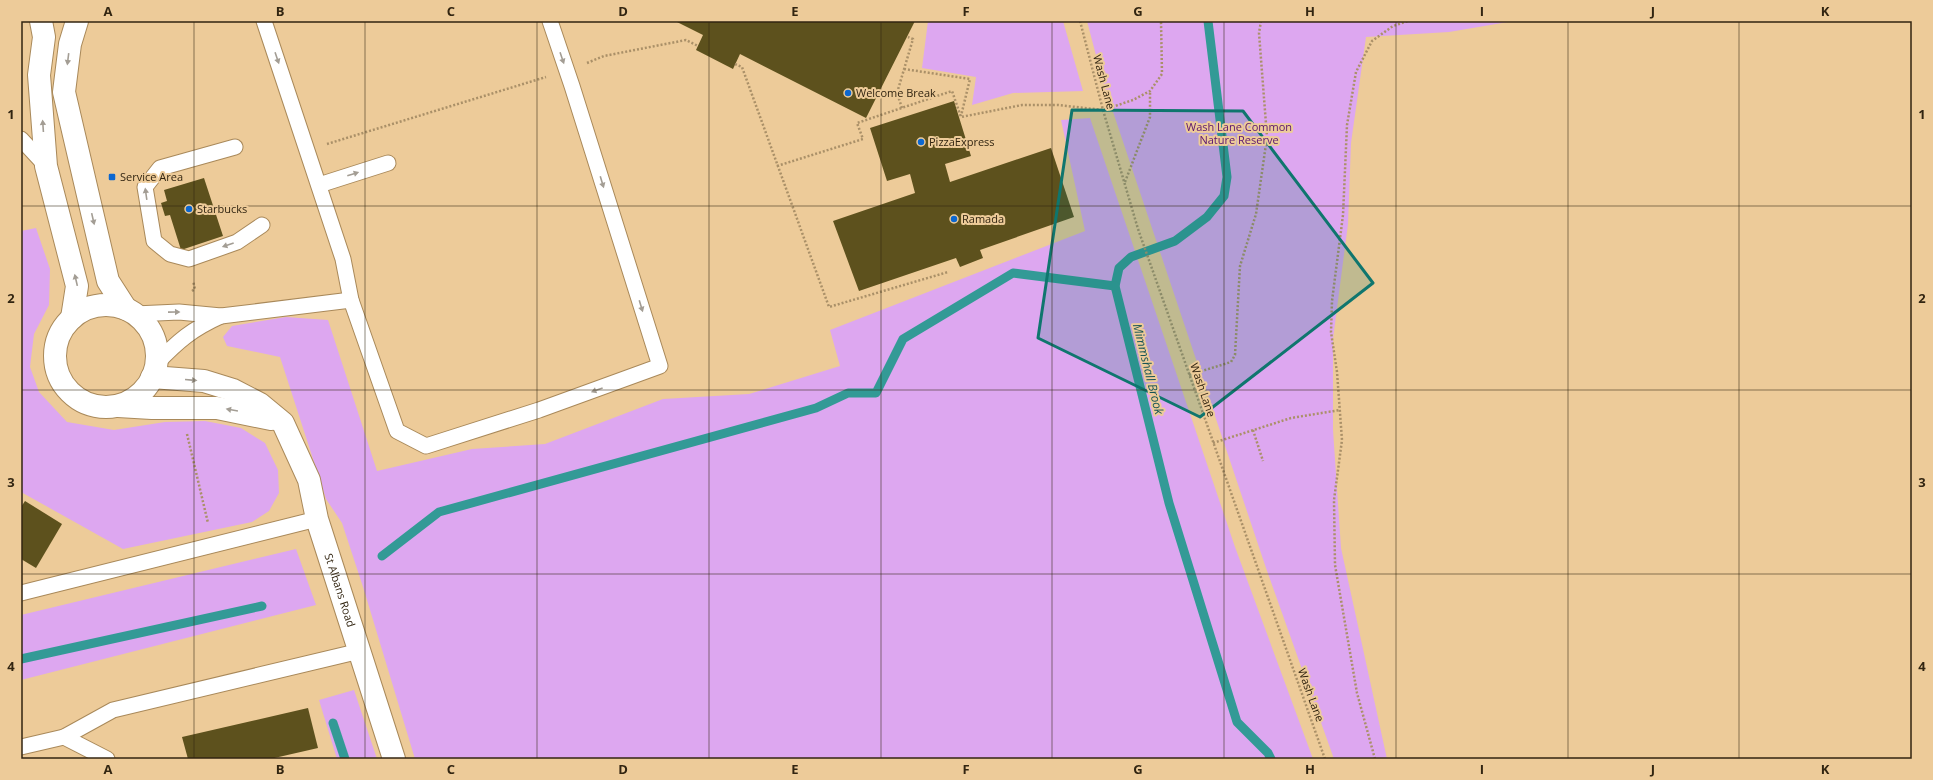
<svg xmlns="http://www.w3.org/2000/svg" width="1933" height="780" viewBox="0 0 1933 780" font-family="'Open Sans',sans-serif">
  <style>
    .green { fill: #dda7f0 }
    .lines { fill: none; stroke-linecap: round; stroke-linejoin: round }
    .stream { stroke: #339a96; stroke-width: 9 }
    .building { fill: #5d511d }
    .service-casing { stroke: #a9895a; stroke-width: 17 }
    .minor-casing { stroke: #a9895a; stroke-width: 24 }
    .path { stroke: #aa9068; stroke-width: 2.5; stroke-dasharray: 2 2; stroke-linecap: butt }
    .service { stroke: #fff; stroke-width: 15 }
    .minor { stroke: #fff; stroke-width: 22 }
    .oneway { fill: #a39d94 }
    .marked { fill: #0f766e; fill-opacity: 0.2; stroke: #0f766e; stroke-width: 3; stroke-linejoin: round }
    .grid { fill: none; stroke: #322511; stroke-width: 1; stroke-opacity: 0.55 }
    .poi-dot { fill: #0c67d0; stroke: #edcb99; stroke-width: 1.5 }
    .labels { text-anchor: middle; stroke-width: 4; stroke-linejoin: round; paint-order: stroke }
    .street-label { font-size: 11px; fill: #322511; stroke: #edcb99 }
    .poi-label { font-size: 11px; fill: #322511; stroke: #edcb99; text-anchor: start }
    .park-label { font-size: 11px; fill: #59136e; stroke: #edcb99 }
    .water-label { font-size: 12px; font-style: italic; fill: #175455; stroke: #edcb99 }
    .neatline { fill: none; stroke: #322511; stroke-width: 1.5 }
    .grid-label { font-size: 13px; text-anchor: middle; font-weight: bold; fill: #322511 }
  </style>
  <rect width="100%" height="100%" fill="#edcb99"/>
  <g class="green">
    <path d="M 928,21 L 1063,21 L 1083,91 L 1013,93 L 972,105 L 976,77 L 922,68 Z"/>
    <path d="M 1087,21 L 1514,21 L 1449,32 L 1366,37 L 1351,143 L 1348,224 L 1333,339 L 1333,430 L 1341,548 L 1387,759 L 1334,759 L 1266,568 L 1103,82 Z"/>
    <path d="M 1090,118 L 1235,547 L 1313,759 L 415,759 L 364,590 L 342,523 L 326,499 L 280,357 L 227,346 L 223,337 L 232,326 L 286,317 L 328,320 L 377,471 L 472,449 L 545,444 L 663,399 L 749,394 L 840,366 L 830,330 L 1085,231 L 1061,120 Z"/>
    <path d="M 36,228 L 50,269 L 49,305 L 34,334 L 30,367 L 39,392 L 67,422 L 114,430 L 165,422 L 205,421 L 241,428 L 265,443 L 278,470 L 279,493 L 269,511 L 252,522 L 123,549 L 21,492 L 21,231 Z"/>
    <path d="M 296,549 L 316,605 L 21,680 L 21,615 Z"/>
    <path d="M 354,690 L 377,759 L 337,759 L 319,700 Z"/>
  </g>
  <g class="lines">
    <g class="stream">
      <path d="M 1208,21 L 1227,177 L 1224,196 L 1207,217 L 1175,241 L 1131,257 L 1119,268 L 1115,286 L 1169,503 L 1237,722 L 1268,753 L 1271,759"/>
      <path d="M 382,556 L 439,512 L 816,408 L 848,393 L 876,393 L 903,339 L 1013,273 L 1115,286"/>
      <path d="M 21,659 L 262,606"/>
      <path d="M 333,723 L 345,759"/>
    </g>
  </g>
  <g class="building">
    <path d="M 675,21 L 915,21 L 866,118 L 740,54 L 733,69 L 696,50 L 703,35 Z"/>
    <path d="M 954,101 L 971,156 L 945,164 L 950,182 L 1051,148 L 1074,217 L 980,250 L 983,258 L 960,267 L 956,258 L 859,291 L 833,221 L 915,193 L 910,174 L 887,181 L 870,128 Z"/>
    <path d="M 204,178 L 223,236 L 181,250 L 170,215 L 165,216 L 161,203 L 167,201 L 164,190 Z"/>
    <path d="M 25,501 L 62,524 L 36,568 L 21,559 L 21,507 Z"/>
    <path d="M 308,708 L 318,748 L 270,759 L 188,759 L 182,737 Z"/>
  </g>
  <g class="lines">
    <g class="service-casing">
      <g id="service">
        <path d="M 264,21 L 343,259 L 351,300 L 397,431 L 426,446 L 539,410 L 660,366 L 572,86 L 550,21"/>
        <path d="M 21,139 L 46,166"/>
        <path d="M 235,147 L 160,168 L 145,187 L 154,241 L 170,254 L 189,259 L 237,242 L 262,225"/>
        <path d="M 319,185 L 388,163"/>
        <path d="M 135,314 L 179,312 L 221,316 L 351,300"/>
        <path d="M 156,364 C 178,341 192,329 221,316"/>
        <path d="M 21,593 L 317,519"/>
        <path d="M 64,737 L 107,759"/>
        <path d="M 21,747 L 64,737 L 113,710 L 360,651"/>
      </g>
    </g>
    <g class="minor-casing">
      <g id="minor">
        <path d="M 41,21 L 44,37 L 39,75 L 46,166 L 77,286 L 72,318"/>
        <path d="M 77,21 L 70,44 L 64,92 L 108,281 L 126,309"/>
        <circle cx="106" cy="356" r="51"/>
        <path id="s1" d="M 152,377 L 204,381 L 233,390 L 260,404 L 283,423 L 309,480 L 317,519 L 394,759"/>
        <path d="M 118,406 L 152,408 L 217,408 L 271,419"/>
      </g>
    </g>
    <g class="path">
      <path d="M 1080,21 L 1103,110 L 1138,229 L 1325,759"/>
      <path d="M 587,63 L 604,56 L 686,40 L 698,46"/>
      <path d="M 735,64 L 742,67 L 829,307 L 948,272"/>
      <path d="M 904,69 L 970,79 L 961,116"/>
      <path d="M 902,108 L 897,93 L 913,39 L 908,37"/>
      <path d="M 327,144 L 546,77"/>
      <path d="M 777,166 L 863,139 L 857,123 L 952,91 L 961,117 L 1022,105 L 1058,105 L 1103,110 L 1133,100 L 1150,91 L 1162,74 L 1161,21"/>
      <path d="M 1125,182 L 1150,117 L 1150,91"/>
      <path d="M 192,291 L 195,289 L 193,281"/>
      <path d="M 1189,375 L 1231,362 L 1235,355 L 1240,266 L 1256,214 L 1267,137 L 1259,33 L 1261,21"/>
      <path d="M 1253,430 L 1263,461"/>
      <path d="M 187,434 L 208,523"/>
      <path d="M 1213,443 L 1291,418 L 1340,410"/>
      <path d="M 1375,759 L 1357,693 L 1335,565 L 1334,500 L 1342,440 L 1337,372 L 1331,332 L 1332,301 L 1343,215 L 1347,125 L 1356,72 L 1372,41 L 1393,26 L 1408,21"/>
    </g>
    <use href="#service" class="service"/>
    <use href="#minor" class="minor"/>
  </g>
  <defs><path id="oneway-solid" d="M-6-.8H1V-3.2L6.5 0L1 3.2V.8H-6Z"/></defs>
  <g class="oneway">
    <use href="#oneway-solid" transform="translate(277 58) rotate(71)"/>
    <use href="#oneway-solid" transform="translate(562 58) rotate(71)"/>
    <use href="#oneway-solid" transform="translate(68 59) rotate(97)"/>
    <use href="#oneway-solid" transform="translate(43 126) rotate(-94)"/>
    <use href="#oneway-solid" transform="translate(353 174) rotate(-18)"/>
    <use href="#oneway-solid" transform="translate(602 182) rotate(73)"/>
    <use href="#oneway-solid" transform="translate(146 194) rotate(-98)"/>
    <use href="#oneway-solid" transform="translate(93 219) rotate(77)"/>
    <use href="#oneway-solid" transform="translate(228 245) rotate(161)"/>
    <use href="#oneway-solid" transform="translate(76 280) rotate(-103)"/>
    <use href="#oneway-solid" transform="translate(641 306) rotate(73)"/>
    <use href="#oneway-solid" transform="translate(174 312) rotate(-1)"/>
    <use href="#oneway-solid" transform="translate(191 380) rotate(5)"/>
    <use href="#oneway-solid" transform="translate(597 390) rotate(160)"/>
    <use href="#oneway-solid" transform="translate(232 410) rotate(-170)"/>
  </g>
  <path class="marked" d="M 1072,110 L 1243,111 L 1373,283 L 1200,417 L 1038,338 Z"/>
  <path class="grid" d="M 194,21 L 194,759M 365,21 L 365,759M 537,21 L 537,759M 709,21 L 709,759M 881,21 L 881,759M 1052,21 L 1052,759M 1224,21 L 1224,759M 1396,21 L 1396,759M 1568,21 L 1568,759M 1739,21 L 1739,759M 21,206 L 1912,206M 21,390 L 1912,390M 21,574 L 1912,574"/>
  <g class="poi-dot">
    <circle cx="848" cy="93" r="4"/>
    <circle cx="921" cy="142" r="4"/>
    <rect x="108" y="173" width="8" height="8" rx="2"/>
    <circle cx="189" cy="209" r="4"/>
    <circle cx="954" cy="219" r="4"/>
  </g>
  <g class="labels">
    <g class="street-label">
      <text transform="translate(1104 82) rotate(75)" y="4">Wash Lane</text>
      <text transform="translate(1203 390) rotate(71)" y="4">Wash Lane</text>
      <text dy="4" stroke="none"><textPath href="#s1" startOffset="320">St Albans Road</textPath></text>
      <text transform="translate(1311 695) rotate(70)" y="4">Wash Lane</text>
    </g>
    <g class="poi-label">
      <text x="856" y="97">Welcome Break</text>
      <text x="929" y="146">PizzaExpress</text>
      <text x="120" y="181">Service Area</text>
      <text x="197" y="213">Starbucks</text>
      <text x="962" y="223">Ramada</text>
    </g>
    <g class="park-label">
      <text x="1239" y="131">Wash Lane Common<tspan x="1239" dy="13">Nature Reserve</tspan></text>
    </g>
    <g class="water-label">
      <text transform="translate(1148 369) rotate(76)" y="4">Mimmshall Brook</text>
    </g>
  </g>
  <rect width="1933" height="780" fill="none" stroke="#edcb99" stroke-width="44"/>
  <rect x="22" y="22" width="1889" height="736" class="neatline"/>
  <g class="grid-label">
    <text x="108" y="16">A</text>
    <text x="280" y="16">B</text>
    <text x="451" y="16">C</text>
    <text x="623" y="16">D</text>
    <text x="795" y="16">E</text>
    <text x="966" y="16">F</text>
    <text x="1138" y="16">G</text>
    <text x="1310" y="16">H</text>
    <text x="1482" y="16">I</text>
    <text x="1653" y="16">J</text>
    <text x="1825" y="16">K</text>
    <text x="11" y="119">1</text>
    <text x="1922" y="119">1</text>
    <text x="11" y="303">2</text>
    <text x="1922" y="303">2</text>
    <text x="11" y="487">3</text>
    <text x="1922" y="487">3</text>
    <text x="11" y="671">4</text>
    <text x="1922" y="671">4</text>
    <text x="108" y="774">A</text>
    <text x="280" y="774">B</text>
    <text x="451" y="774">C</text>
    <text x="623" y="774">D</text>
    <text x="795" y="774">E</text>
    <text x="966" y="774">F</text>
    <text x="1138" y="774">G</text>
    <text x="1310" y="774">H</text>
    <text x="1482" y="774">I</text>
    <text x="1653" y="774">J</text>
    <text x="1825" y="774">K</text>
  </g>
</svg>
